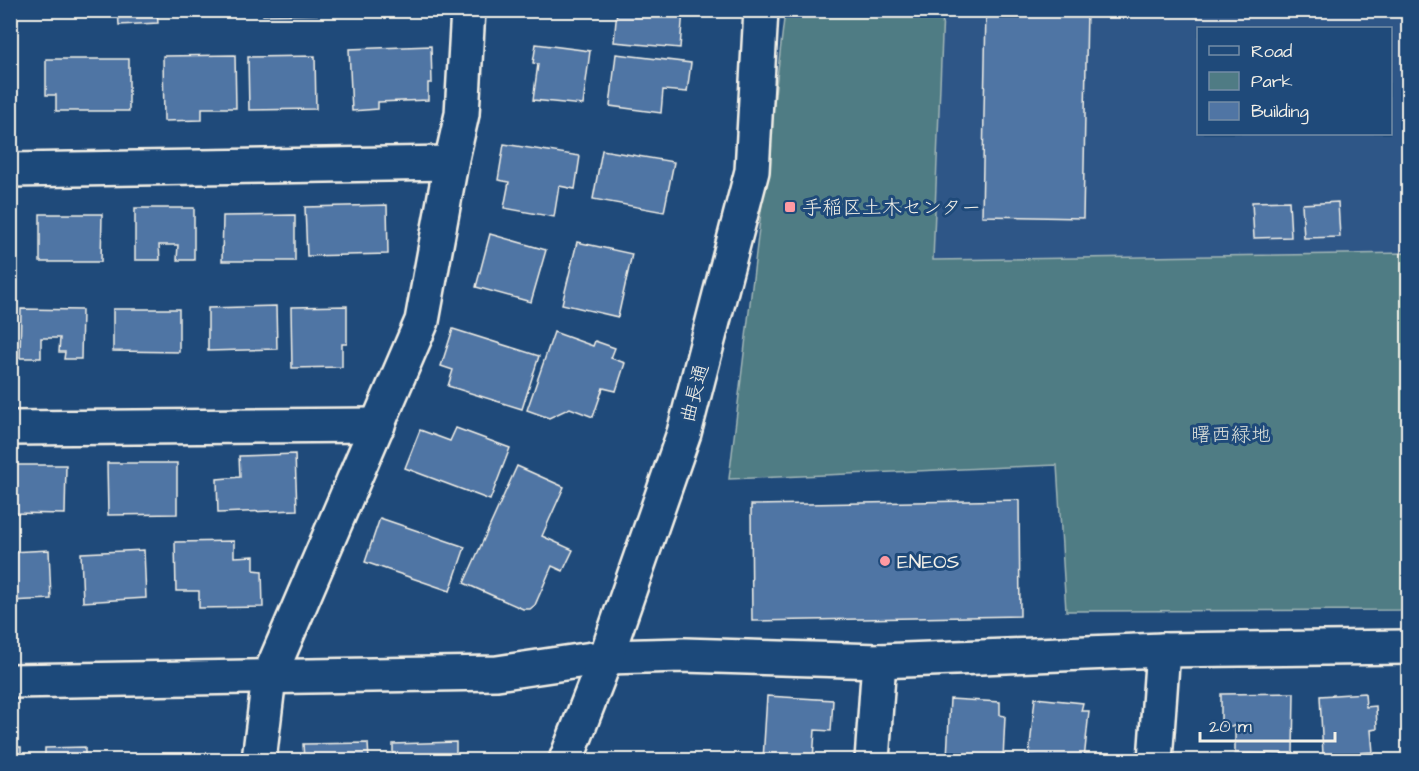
<svg xmlns="http://www.w3.org/2000/svg" width="1419" height="771" viewBox="0 0 1419 771" font-family="'Architects Daughter','Klee One',sans-serif">
  <style>
    .built { fill: #2e5787; fill-rule: evenodd }
    .green { fill: #4f7b84; stroke: #a2b6b6; stroke-width: 1.5 }
    .building { fill: #5075a4; stroke: #f4f1e8; stroke-width: 1.5 }
    .lines { fill: none; stroke-linecap: round; stroke-linejoin: round }
    .street-casing { stroke: #f4f1e8; stroke-width: 38 }
    .secondary-casing { stroke: #f4f1e8; stroke-width: 38 }
    .street { stroke: #1f4a7a; stroke-width: 33 }
    .secondary { stroke: #1f4a7a; stroke-width: 33 }
    .poi-dot { fill: #ff9aa2; stroke: #1f4a7a; stroke-width: 2 }
    .labels { text-anchor: middle; stroke-width: 6; stroke-linejoin: round; paint-order: stroke }
    .poi-label { font-size: 20px; fill: #f4f1e8; stroke: #1f4a7a; text-anchor: start }
    .street-label { font-size: 20px; fill: #f4f1e8; stroke: #1f4a7a }
    .park-label { font-size: 20px; fill: #dbdfd9; stroke: #1f4a7a }
  </style>
  <rect width="100%" height="100%" fill="#1f4a7a"/>
  <filter id="ink" filterUnits="userSpaceOnUse"><feTurbulence type="fractalNoise" baseFrequency=".0167" numOctaves="2"/><feDisplacementMap in="SourceGraphic" scale="12" xChannelSelector="R" yChannelSelector="G"/><feConvolveMatrix kernelMatrix="1 2 1 2 8 2 1 2 1" color-interpolation-filters="sRGB"/></filter>
  <g filter="url(#ink)">
    <path class="built" d="M 943,11 L 1408,11 L 1408,253 L 933,260 ZM 1198,28 L 1390,28 L 1390,134 L 1198,134 Z"/>
    <path class="green" d="M 785,11 L 943,11 L 933,260 L 1408,253 L 1408,610 L 1066,611 L 1057,465 L 729,479 Z"/>
    <g class="building">
      <path d="M 10,10 L 43,10 L 43,12 L 11,12 L 10,21 Z"/>
      <path d="M 118,10 L 157,10 L 158,23 L 119,25 Z"/>
      <path d="M 263,10 L 334,10 L 334,14 L 263,15 Z"/>
      <path d="M 617,10 L 683,10 L 680,48 L 614,42 Z"/>
      <path d="M 986,10 L 1087,10 L 1083,218 L 982,216 Z"/>
      <path d="M 536,44 L 590,51 L 583,105 L 533,100 L 538,64 L 533,63 Z"/>
      <path d="M 431,46 L 432,83 L 428,83 L 428,100 L 378,102 L 378,109 L 352,111 L 349,49 Z"/>
      <path d="M 616,54 L 691,63 L 687,92 L 663,90 L 661,113 L 610,106 Z"/>
      <path d="M 235,55 L 236,108 L 202,108 L 202,120 L 164,121 L 163,56 Z"/>
      <path d="M 315,56 L 316,109 L 249,110 L 248,57 Z"/>
      <path d="M 46,59 L 129,59 L 129,111 L 56,111 L 56,95 L 46,95 Z"/>
      <path d="M 504,144 L 580,156 L 575,189 L 559,186 L 554,217 L 504,208 L 509,182 L 498,180 Z"/>
      <path d="M 602,150 L 674,162 L 664,212 L 593,199 Z"/>
      <path d="M 1289,201 L 1291,237 L 1254,238 L 1252,202 Z"/>
      <path d="M 1338,202 L 1340,237 L 1304,238 L 1302,204 Z"/>
      <path d="M 387,205 L 388,254 L 307,256 L 305,207 Z"/>
      <path d="M 135,208 L 194,208 L 194,260 L 177,260 L 178,245 L 159,245 L 160,260 L 135,260 Z"/>
      <path d="M 40,214 L 102,214 L 101,262 L 40,262 Z"/>
      <path d="M 295,215 L 295,261 L 222,261 L 223,216 Z"/>
      <path d="M 490,234 L 546,250 L 531,302 L 476,287 Z"/>
      <path d="M 577,242 L 632,254 L 618,317 L 562,304 Z"/>
      <path d="M 276,306 L 277,349 L 208,351 L 208,308 Z"/>
      <path d="M 347,306 L 347,344 L 342,344 L 342,367 L 292,368 L 291,307 Z"/>
      <path d="M 21,309 L 82,310 L 81,359 L 64,359 L 65,352 L 59,352 L 60,338 L 41,338 L 41,358 L 20,358 Z"/>
      <path d="M 113,309 L 179,309 L 179,352 L 113,351 Z"/>
      <path d="M 453,329 L 539,356 L 522,409 L 448,386 L 453,370 L 441,366 Z"/>
      <path d="M 554,332 L 593,346 L 595,341 L 615,348 L 611,358 L 625,363 L 616,391 L 603,388 L 593,417 L 570,408 L 549,418 L 527,410 Z"/>
      <path d="M 456,428 L 510,448 L 490,500 L 405,468 L 420,430 L 450,441 Z"/>
      <path d="M 295,454 L 297,510 L 218,513 L 217,479 L 240,477 L 239,456 Z"/>
      <path d="M 107,463 L 177,463 L 177,514 L 108,515 Z"/>
      <path d="M 10,465 L 66,465 L 65,514 L 10,513 Z"/>
      <path d="M 517,466 L 564,487 L 542,536 L 573,550 L 563,571 L 552,566 L 535,605 L 530,609 L 523,609 L 464,583 Z"/>
      <path d="M 1019,500 L 1020,616 L 752,621 L 751,505 Z"/>
      <path d="M 380,518 L 465,547 L 450,591 L 365,562 Z"/>
      <path d="M 234,541 L 234,557 L 254,556 L 254,570 L 262,571 L 263,607 L 199,608 L 199,591 L 176,591 L 175,542 Z"/>
      <path d="M 49,550 L 51,599 L 10,601 L 10,552 Z"/>
      <path d="M 144,550 L 146,598 L 83,602 L 81,553 Z"/>
      <path d="M 1294,693 L 1293,754 L 1235,753 L 1235,726 L 1221,726 L 1221,694 Z"/>
      <path d="M 1365,693 L 1366,707 L 1376,706 L 1377,729 L 1371,730 L 1373,752 L 1323,755 L 1320,696 Z"/>
      <path d="M 767,696 L 833,700 L 831,731 L 815,730 L 813,760 L 763,760 Z"/>
      <path d="M 1035,698 L 1083,703 L 1081,711 L 1089,711 L 1084,760 L 1029,756 Z"/>
      <path d="M 950,699 L 1000,702 L 1000,715 L 1005,716 L 1003,760 L 947,758 Z"/>
      <path d="M 456,742 L 456,760 L 393,760 L 393,744 Z"/>
      <path d="M 368,743 L 369,760 L 304,760 L 303,744 Z"/>
      <path d="M 10,747 L 21,747 L 21,758 L 26,759 L 26,760 L 10,760 Z"/>
      <path d="M 85,747 L 85,760 L 94,760 L 45,760 L 45,748 Z"/>
    </g>
    <g class="lines">
      <g class="street-casing">
        <g id="street">
          <path d="M 10,170 L 451,163"/>
          <path d="M 10,428 L 378,425"/>
          <path d="M 10,681 L 497,673 L 606,657 L 684,655 L 879,661 L 1163,650 L 1408,647"/>
          <path d="M 259,760 L 269,677 L 422,321 L 451,163 L 462,114 L 468,10"/>
          <path d="M 872,760 L 879,661"/>
          <path d="M 1155,760 L 1163,650"/>
        </g>
      </g>
      <g class="secondary-casing">
        <path id="secondary" d="M 566,760 L 606,657 L 684,433 L 752,171 L 761,10"/>
      </g>
      <use href="#street" class="street"/>
      <use href="#secondary" class="secondary"/>
    </g>
  </g>
  <g class="poi-dot">
    <rect x="784" y="201" width="12" height="12" rx="3"/>
    <circle cx="885" cy="561" r="6"/>
  </g>
  <g class="labels">
    <g class="poi-label">
      <text x="802" y="214">手稲区土木センター</text>
      <text x="897" y="568">ENEOS</text>
    </g>
    <g class="street-label">
      <text transform="translate(694 393) rotate(-75)" y="7">曲長通</text>
    </g>
    <g class="park-label">
      <text x="1231" y="441">曙西緑地</text>
    </g>
  </g>
  <rect width="1419" height="771" fill="none" stroke="#1f4a7a" stroke-width="36"/>
  <rect x="18" y="18" width="1383" height="735" fill="none" stroke="#f4f1e8" stroke-width="2" filter="url(#ink)"/>
  <rect x="1197" y="27" width="195" height="108" fill="#1f4a7a" stroke="#748da6" stroke-width="1.5"/>
  <rect x="1209" y="46" width="30" height="9" fill="#1f4a7a" stroke="#748da6" stroke-width="1.5"/>
  <text x="1251" y="57" font-size="18" fill="#f4f1e8">Road</text>
  <rect x="1209" y="72" width="30" height="18" fill="#4f7b84" stroke="#748da6" stroke-width="1.5"/>
  <text x="1251" y="87" font-size="18" fill="#f4f1e8">Park</text>
  <rect x="1209" y="102" width="30" height="18" fill="#5075a4" stroke="#748da6" stroke-width="1.5"/>
  <text x="1251" y="117" font-size="18" fill="#f4f1e8">Building</text>
  <path d="M1200 732v9h135v-9" fill="none" stroke="#f4f1e8" stroke-width="3"/>
  <text x="1209" y="732" font-size="18" fill="#f4f1e8" stroke="#1f4a7a" stroke-width="4.5" paint-order="stroke">20 m</text>
</svg>
